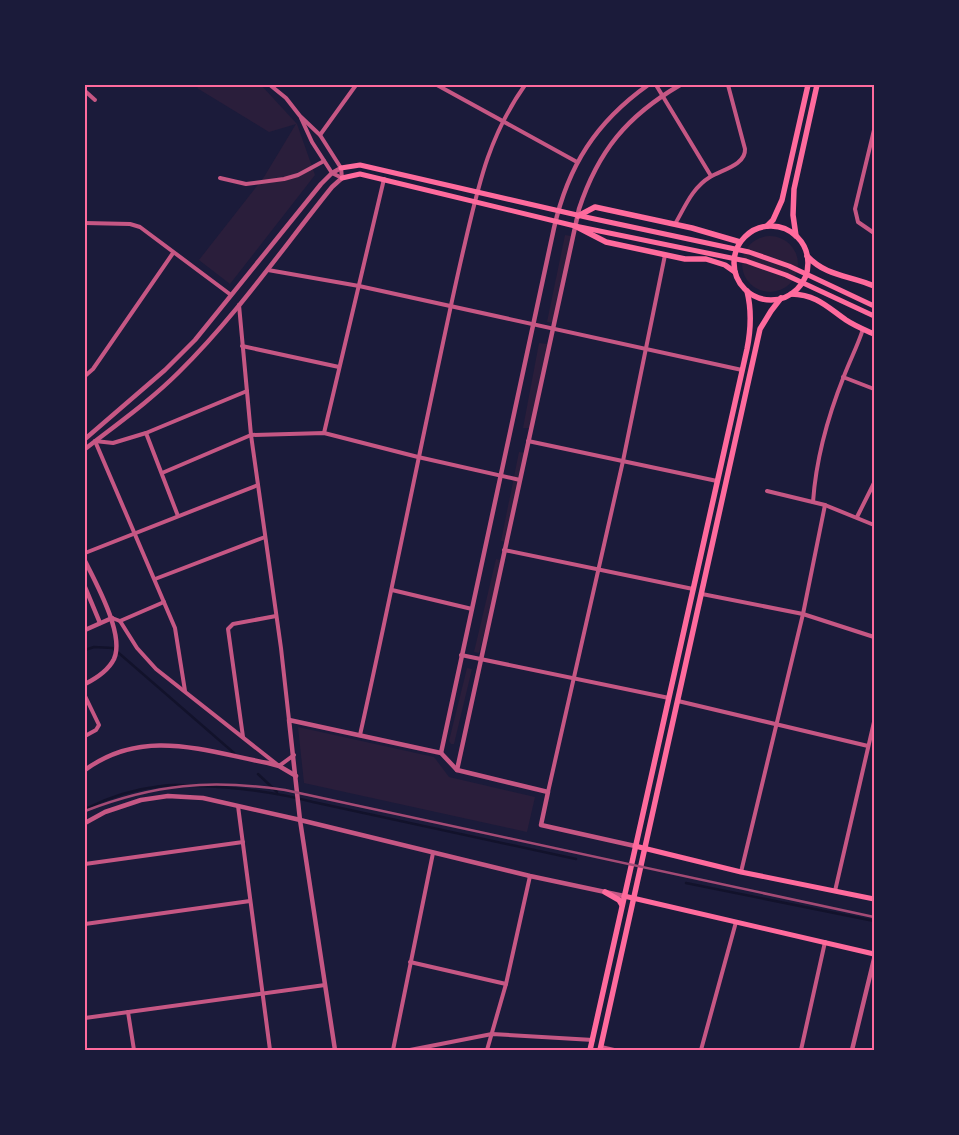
<svg xmlns="http://www.w3.org/2000/svg" width="959" height="1135" viewBox="0 0 959 1135" font-family="Commissioner,sans-serif">
  <style>
    .green { fill: #2a1e3b }
    .lines { fill: none; stroke-linecap: round; stroke-linejoin: round }
    .stream { stroke: #12122b; stroke-width: 2.5 }
    .minor { stroke: #c65784; stroke-width: 4 }
    .tertiary { stroke: #c65784; stroke-width: 4.5 }
    .secondary { stroke: #ff6b9d; stroke-width: 5 }
    .primary { stroke: #ff6b9d; stroke-width: 5.5 }
    .rail { stroke: #a44b75; stroke-width: 2.5 }
    .neatline { fill: none; stroke: #ff6b9d; stroke-width: 2 }
  </style>
  <rect width="100%" height="100%" fill="#1b1b3a"/>
  <g class="green">
    <path d="M 200,85 L 261,85 L 297,124 L 315,175 L 230,284 L 199,260 L 264,177 L 296,124 L 269,132 L 197,88 Z"/>
    <path d="M 565,235 L 571,236 L 554,323 L 547,322 Z"/>
    <circle cx="770" cy="264" r="28"/>
    <path d="M 539,343 L 547,344 L 530,428 L 523,428 Z"/>
    <path d="M 519,452 L 526,453 L 507,542 L 501,541 Z"/>
    <path d="M 496,559 L 503,561 L 479,653 L 474,652 Z"/>
    <path d="M 467,668 L 472,669 L 454,744 L 451,744 L 449,741 Z"/>
    <path d="M 298,727 L 434,757 L 449,777 L 535,797 L 527,832 L 304,783 Z"/>
  </g>
  <g class="lines">
    <g class="stream">
      <path d="M 85,650 L 94,647 L 113,648 L 234,753"/>
      <path d="M 258,774 L 277,792"/>
      <path d="M 85,809 C 109,797 135,789 161,786 C 173,784 184,785 196,786 C 236,787 275,792 313,802 L 576,859"/>
      <path d="M 686,883 L 874,921"/>
    </g>
    <g class="minor">
      <path d="M 270,85 L 286,98 L 300,116 L 320,135 L 341,168 L 342,178"/>
      <path d="M 437,85 L 577,162"/>
      <path d="M 656,85 L 711,176"/>
      <path d="M 85,91 L 95,100"/>
      <path d="M 301,118 L 312,142 L 332,173 L 342,178"/>
      <path d="M 874,130 L 855,209 L 858,222 L 874,233"/>
      <path d="M 320,135 L 356,85"/>
      <path d="M 220,178 L 246,184 L 284,179 L 298,175 L 324,161"/>
      <path d="M 85,223 L 130,224 L 140,227 L 231,295"/>
      <path d="M 675,224 C 685,207 692,188 710,177 C 721,170 746,165 745,149 L 728,85"/>
      <path d="M 268,270 L 359,286 L 742,370"/>
      <path d="M 239,305 L 251,435 L 281,648 L 289,720"/>
      <path d="M 242,346 L 339,367"/>
      <path d="M 85,376 L 93,369 L 173,253"/>
      <path d="M 843,377 L 874,389"/>
      <path d="M 146,433 L 178,516"/>
      <path d="M 324,433 L 384,179"/>
      <path d="M 95,441 L 175,628 L 185,691"/>
      <path d="M 95,441 L 113,443 L 146,433 L 247,391"/>
      <path d="M 528,441 L 717,481"/>
      <path d="M 162,473 L 251,435 L 324,433 L 418,457 L 520,480"/>
      <path d="M 767,491 L 825,505 L 874,525"/>
      <path d="M 813,502 C 816,459 828,416 844,376 C 850,360 858,345 863,329"/>
      <path d="M 857,517 L 874,483"/>
      <path d="M 504,550 L 693,589"/>
      <path d="M 85,553 L 258,485"/>
      <path d="M 155,579 L 265,537"/>
      <path d="M 392,590 L 472,609"/>
      <path d="M 702,594 L 803,614 L 874,637"/>
      <path d="M 112,618 L 120,621 L 137,648 L 156,669 L 279,766 L 294,755"/>
      <path d="M 120,621 L 164,602"/>
      <path d="M 461,655 L 669,698"/>
      <path d="M 85,696 L 99,725 L 96,730 L 85,736"/>
      <path d="M 678,701 L 868,746"/>
      <path d="M 360,735 C 388,610 413,483 440,357 C 448,319 456,281 465,243 C 479,183 489,136 525,85"/>
      <path d="M 243,737 L 228,629 L 233,624 L 276,616"/>
      <path d="M 548,792 L 623,461 L 665,255"/>
      <path d="M 238,806 L 270,1050"/>
      <path d="M 85,864 L 243,842"/>
      <path d="M 741,872 L 803,614 L 825,505"/>
      <path d="M 835,891 L 874,722"/>
      <path d="M 85,924 L 250,901"/>
      <path d="M 410,962 L 506,984"/>
      <path d="M 128,1012 L 134,1050"/>
      <path d="M 85,1018 L 325,985"/>
      <path d="M 601,1047 L 614,1050"/>
      <path d="M 393,1050 L 433,853"/>
      <path d="M 410,1050 L 492,1034 L 593,1040"/>
      <path d="M 487,1050 L 506,984 L 530,876"/>
      <path d="M 701,1050 L 736,922"/>
      <path d="M 801,1050 L 825,942"/>
    </g>
    <g class="tertiary">
      <path d="M 85,439 L 165,370 L 195,340 L 321,184 L 332,173 L 341,168"/>
      <path d="M 85,449 C 117,424 150,401 179,372 C 236,316 282,249 332,187 L 342,178"/>
      <path d="M 85,561 C 96,583 125,635 114,659 C 108,671 97,678 85,684"/>
      <path d="M 85,587 L 100,623"/>
      <path d="M 85,630 L 112,618"/>
      <path d="M 441,753 L 554,228 C 568,166 596,122 648,85"/>
      <path d="M 85,770 C 143,727 204,751 268,763 L 279,766 L 296,776"/>
      <path d="M 457,770 L 579,209 C 598,151 627,116 680,85"/>
      <path d="M 85,823 L 105,812 L 141,800 L 168,796 L 203,798 L 296,819 L 530,876 L 624,896"/>
      <path d="M 335,1050 L 300,820 L 289,720 L 441,753 L 457,770 L 548,792 L 541,825 L 635,846"/>
      <path d="M 852,1050 L 874,959"/>
    </g>
    <g class="secondary">
      <path d="M 341,168 L 360,165 L 590,218 L 749,252 L 789,266 L 874,306"/>
      <path d="M 342,178 L 360,174 L 575,226 L 746,261 L 786,275 L 874,316"/>
      <path d="M 635,846 L 741,872 L 874,899"/>
      <path d="M 624,896 L 874,954"/>
    </g>
    <g class="primary">
      <path d="M 578,216 L 595,207 L 692,228 L 740,242"/>
      <path d="M 575,226 L 606,242 L 685,259 L 706,259 L 725,265 L 735,272"/>
      <path d="M 767,226 L 773,220 L 782,200 L 808,85"/>
      <circle cx="771" cy="263" r="37"/>
      <path d="M 796,236 L 793,215 L 794,189 L 817,85"/>
      <path d="M 807,256 C 827,277 849,275 874,286"/>
      <path d="M 791,294 C 817,295 826,306 846,320 C 855,326 865,330 874,334"/>
      <path d="M 605,892 L 619,900 L 622,905"/>
      <path d="M 590,1050 L 747,349 C 751,329 752,311 747,291"/>
      <path d="M 600,1050 L 760,329 L 771,311 L 781,298"/>
    </g>
    <path class="rail" d="M 85,811 C 155,784 210,779 285,790 L 874,917"/>
  </g>
  <rect width="959" height="1135" fill="none" stroke="#1b1b3a" stroke-width="172"/>
  <rect x="86" y="86" width="787" height="963" class="neatline"/>
</svg>
